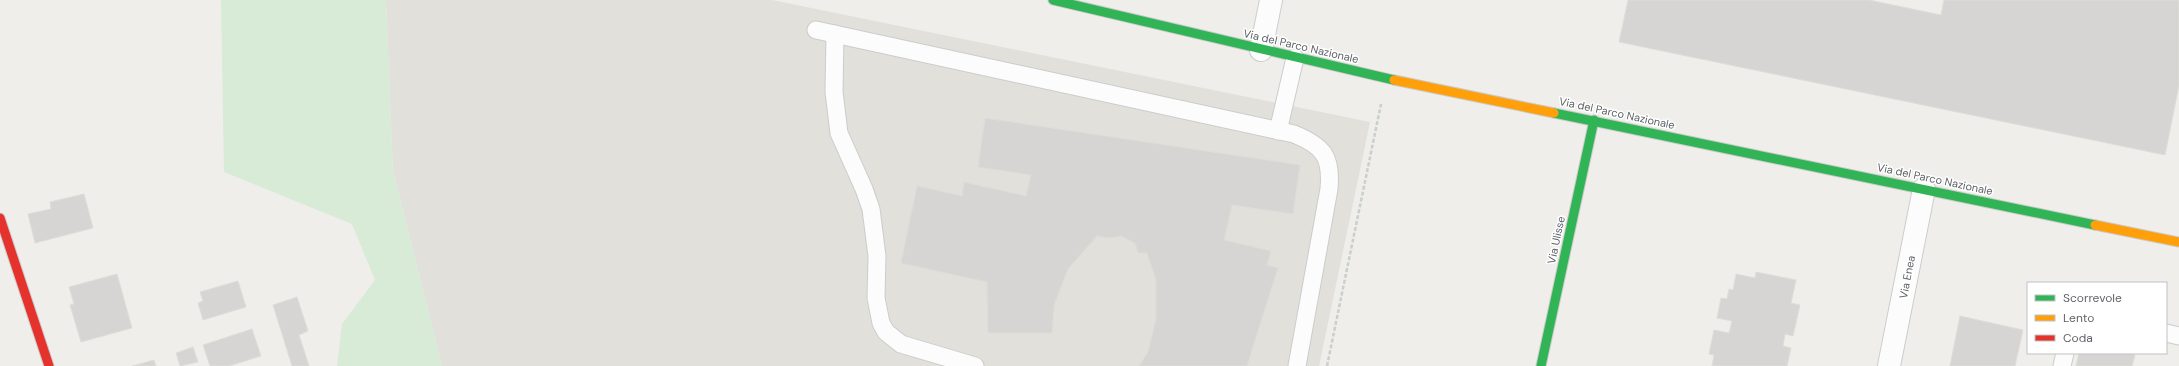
<svg xmlns="http://www.w3.org/2000/svg" width="2179" height="366" viewBox="0 0 2179 366" font-family="'DM Sans',sans-serif">
  <style>
    .education { fill: #e2e0da }
    .green { fill: #d8ebd6 }
    .building { fill: #d6d5d3; stroke: #deddd9; fill-rule: evenodd }
    .lines { fill: none; stroke-linecap: round; stroke-linejoin: round }
    .lane-casing { stroke: #cbcccc; stroke-width: 19 }
    .street-casing { stroke: #cbcccc; stroke-width: 24 }
    .fast-casing { stroke: #cacacb; stroke-width: 11 }
    .slow-casing { stroke: #cacacb; stroke-width: 11 }
    .jam-casing { stroke: #cacacb; stroke-width: 11 }
    .path { stroke: #cacfcc; stroke-width: 2.5; stroke-dasharray: 4 2; stroke-linecap: butt }
    .lane { stroke: #fdfcfc; stroke-width: 17 }
    .street { stroke: #fdfcfc; stroke-width: 22 }
    .fast { stroke: #30b455; stroke-width: 9 }
    .slow { stroke: #ff9f0a; stroke-width: 9 }
    .jam { stroke: #e5322d; stroke-width: 9 }
    .labels { text-anchor: middle; stroke-width: 3; stroke-linejoin: round; paint-order: stroke }
    .street-label { font-size: 11px; fill: #5f6368; stroke: #fff }
  </style>
  <rect width="100%" height="100%" fill="#efeeea"/>
  <path class="education" d="M 386,0 L 772,0 L 1370,122 L 1319,366 L 442,366 L 393,171 Z"/>
  <path class="green" d="M 221,0 L 386,0 L 393,171 L 442,366 L 337,366 L 342,324 L 375,280 L 352,224 L 224,172 Z"/>
  <g class="building">
    <path d="M 1628,0 L 1869,0 L 1941,15 L 1944,0 L 2179,0 L 2179,85 L 2165,155 L 1619,42 Z"/>
    <path d="M 985,118 L 1300,165 L 1293,214 L 1232,205 L 1224,240 L 1271,251 L 1267,265 L 1278,268 L 1247,366 L 1139,366 L 1148,352 L 1156,319 L 1156,280 L 1147,253 L 1138,253 L 1135,243 L 1121,236 L 1109,238 L 1097,236 L 1068,269 L 1054,305 L 1052,333 L 988,333 L 987,282 L 901,263 L 917,186 L 962,196 L 964,182 L 1026,196 L 1031,175 L 978,167 ZM 1043,177 L 1219,203 L 1211,237 L 1038,198 Z"/>
    <path d="M 985,118 L 1300,165 L 1293,214 L 1232,205 L 1224,240 L 1271,251 L 1267,265 L 1278,268 L 1247,366 L 1139,366 L 1148,352 L 1156,319 L 1156,280 L 1147,253 L 1138,253 L 1135,243 L 1121,236 L 1109,238 L 1097,236 L 1068,269 L 1054,305 L 1052,333 L 988,333 L 987,282 L 901,263 L 917,186 L 962,196 L 964,182 L 1026,196 L 1031,175 L 978,167 Z"/>
    <path d="M 84,194 L 93,228 L 35,243 L 28,214 L 51,209 L 50,202 Z"/>
    <path d="M 1756,272 L 1796,280 L 1791,303 L 1800,305 L 1793,336 L 1785,334 L 1783,346 L 1791,348 L 1787,366 L 1712,366 L 1714,355 L 1709,354 L 1714,330 L 1729,333 L 1732,321 L 1717,318 L 1721,298 L 1727,299 L 1729,289 L 1733,290 L 1736,274 L 1755,278 Z"/>
    <path d="M 117,274 L 132,328 L 81,342 L 70,305 L 74,304 L 69,287 Z"/>
    <path d="M 238,281 L 246,307 L 203,320 L 198,303 L 203,301 L 200,292 Z"/>
    <path d="M 297,297 L 308,331 L 299,335 L 309,366 L 292,366 L 273,305 Z"/>
    <path d="M 1960,316 L 2023,330 L 2015,366 L 1950,366 Z"/>
    <path d="M 252,329 L 261,356 L 229,366 L 210,366 L 203,345 Z"/>
    <path d="M 193,347 L 198,362 L 180,366 L 176,353 Z"/>
    <path d="M 2079,353 L 2127,353 L 2135,355 L 2132,366 L 2076,366 Z"/>
    <path d="M 154,360 L 156,366 L 132,366 Z"/>
  </g>
  <g class="lines">
    <g class="lane-casing">
      <g id="lane">
        <path d="M 816,30 L 1294,134 C 1323,146 1332,156 1329,189 L 1297,366"/>
        <path d="M 835,34 L 834,92 L 839,133 L 864,189 L 871,209 L 877,256 L 876,298 L 881,323 L 886,332 L 901,344 L 975,366"/>
        <path d="M 1278,131 L 1295,58"/>
        <path d="M 2166,333 L 2179,336"/>
        <path d="M 2062,366 L 2065,353"/>
      </g>
    </g>
    <g class="street-casing">
      <g id="street">
        <path d="M 1261,50 L 1271,0"/>
        <path d="M 1889,366 L 1924,189"/>
      </g>
    </g>
    <g class="fast-casing">
      <g id="fast">
        <path d="M 1053,0 L 1394,80"/>
        <path d="M 1554,113 L 2095,225"/>
        <path d="M 1541,366 L 1594,120"/>
      </g>
    </g>
    <g class="slow-casing">
      <g id="slow">
        <path d="M 1394,80 L 1554,113"/>
        <path d="M 2095,225 L 2179,242"/>
      </g>
    </g>
    <g class="jam-casing">
      <path id="jam" d="M 0,218 L 49,366"/>
    </g>
    <path class="path" d="M 1327,366 L 1381,104"/>
    <use href="#lane" class="lane"/>
    <use href="#street" class="street"/>
    <use href="#fast" class="fast"/>
    <use href="#slow" class="slow"/>
    <use href="#jam" class="jam"/>
  </g>
  <g class="labels">
    <g class="street-label">
      <text transform="translate(1301 46) rotate(13)" y="4">Via del Parco Nazionale</text>
      <text transform="translate(1617 113) rotate(12)" y="4">Via del Parco Nazionale</text>
      <text transform="translate(1935 179) rotate(12)" y="4">Via del Parco Nazionale</text>
      <text transform="translate(1556 240) rotate(-78)" y="4">Via Ulisse</text>
      <text transform="translate(1907 277) rotate(-79)" y="4">Via Enea</text>
    </g>
  </g>
  <rect x="2027" y="282" width="140" height="72" fill="#ffffff" stroke="#bfc1c3"/>
  <rect x="2035" y="295" width="20" height="6" fill="#30b455" stroke="#bfc1c3"/>
  <text x="2063" y="302" font-size="12" fill="#5f6368">Scorrevole</text>
  <rect x="2035" y="315" width="20" height="6" fill="#ff9f0a" stroke="#bfc1c3"/>
  <text x="2063" y="322" font-size="12" fill="#5f6368">Lento</text>
  <rect x="2035" y="335" width="20" height="6" fill="#e5322d" stroke="#bfc1c3"/>
  <text x="2063" y="342" font-size="12" fill="#5f6368">Coda</text>
</svg>
